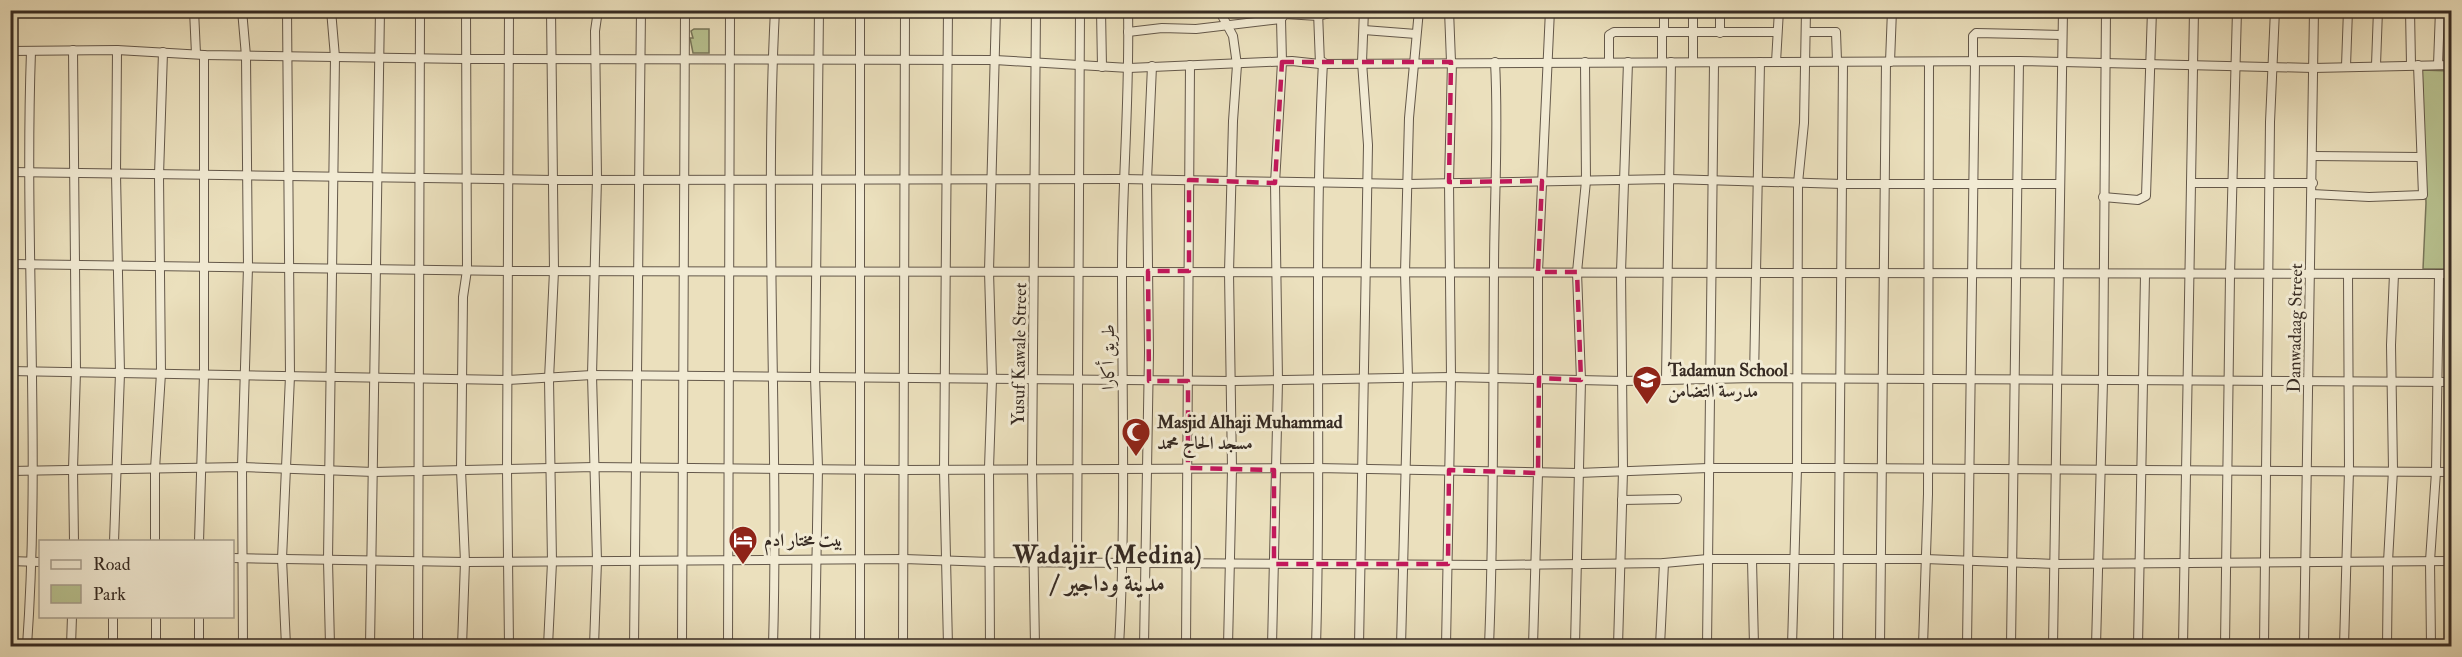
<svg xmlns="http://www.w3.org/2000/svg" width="2462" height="657" viewBox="0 0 2462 657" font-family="'IM FELL Double Pica',Amiri,serif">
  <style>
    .green { fill: #b8c290; stroke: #78765a; stroke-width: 1.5 }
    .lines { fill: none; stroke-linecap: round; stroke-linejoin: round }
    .minor-casing { stroke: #64584a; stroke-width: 10 }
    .minor { stroke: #f2ebd4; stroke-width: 8 }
    .marked { fill: none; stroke: #c2185b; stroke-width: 4.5; stroke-dasharray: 12 8; stroke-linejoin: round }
    .labels { text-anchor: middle; stroke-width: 6; stroke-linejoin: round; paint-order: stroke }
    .street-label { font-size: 18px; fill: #372b23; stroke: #f2ebd4 }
    .poi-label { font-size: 18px; font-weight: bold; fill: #372b23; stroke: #f2ebd4; text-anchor: start }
    .district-label { font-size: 24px; font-weight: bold; letter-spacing: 1.5px; fill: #372b23; stroke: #f2ebd4 }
  </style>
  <rect width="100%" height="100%" fill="#ebe0bd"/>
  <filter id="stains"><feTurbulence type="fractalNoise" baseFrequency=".00333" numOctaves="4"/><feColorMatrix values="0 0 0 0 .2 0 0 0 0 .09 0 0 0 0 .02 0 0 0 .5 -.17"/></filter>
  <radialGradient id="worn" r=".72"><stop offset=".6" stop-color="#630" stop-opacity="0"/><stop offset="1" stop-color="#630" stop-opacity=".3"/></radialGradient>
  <g class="green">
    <path d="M 694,29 L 709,29 L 709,53 L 693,53 L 690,38 L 693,38 L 691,31 Z"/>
    <path d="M 2422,70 L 2451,71 L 2451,269 L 2423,269 L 2426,203 Z"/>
  </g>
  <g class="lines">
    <g class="minor-casing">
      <g id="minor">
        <path d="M 42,10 L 106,10"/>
        <path d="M 194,10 L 196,54"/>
        <path d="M 242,10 L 246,56 L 248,267 L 242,467 L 243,646"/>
        <path d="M 860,10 L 860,646"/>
        <path d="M 948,10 L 944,470 L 948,646"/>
        <path d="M 1101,10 L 1102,67"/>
        <path d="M 1219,10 L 1233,36 L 1237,65 L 1233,121 L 1229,272 L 1232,469 L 1228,646"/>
        <path d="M 1449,10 L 1451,62"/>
        <path d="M 1466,10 L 1476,10"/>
        <path d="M 1525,10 L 1550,13"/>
        <path d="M 1664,10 L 1664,32"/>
        <path d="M 1693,10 L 1693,62"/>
        <path d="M 2410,10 L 2411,65"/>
        <path d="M 1318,12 L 1320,64"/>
        <path d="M 1449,12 L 1461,10"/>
        <path d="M 1364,30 L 1416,34"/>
        <path d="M 1128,32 L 1162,28 L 1196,29 L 1281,19 L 1285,14 L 1318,16 L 1342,10"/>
        <path d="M 1806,32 L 1836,32 L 1837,61"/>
        <path d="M 1720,33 L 1720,10"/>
        <path d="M 73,50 L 76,371 L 73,469 L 74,542"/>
        <path d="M 10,51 L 117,50 L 204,55 L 465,59 L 995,60 L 1129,68 L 1292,61 L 1320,64 L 2019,61 L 2313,68 L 2452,65"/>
        <path d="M 1609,62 L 1609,35 L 1614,32 L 1776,32"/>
        <path d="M 1662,62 L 1662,32"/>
        <path d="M 1776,62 L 1779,10"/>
        <path d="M 1890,62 L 1892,10"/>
        <path d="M 1973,62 L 1973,36 L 1976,33 L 2062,35"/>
        <path d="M 2376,65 L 2378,10"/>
        <path d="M 2438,65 L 2440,10"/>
        <path d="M 2346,66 L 2348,10"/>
        <path d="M 2313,156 L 2420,157"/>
        <path d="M 10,172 L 553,180 L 1122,179 L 1407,184 L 1670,179 L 1843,184 L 2059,184"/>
        <path d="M 2191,183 L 2313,183"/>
        <path d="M 2312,194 L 2369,197 L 2423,195 L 2418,65"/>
        <path d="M 2103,197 L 2138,200 L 2146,196 L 2152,10"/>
        <path d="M 10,264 L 509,271 L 2452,274"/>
        <path d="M 10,371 L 507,380 L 592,375 L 1233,381 L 1451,377 L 1623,381 L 1754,378 L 2452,382"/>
        <path d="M 1754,378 L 1760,62"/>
        <path d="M 1666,379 L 1671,62"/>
        <path d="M 10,471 L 242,467 L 374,472 L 594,467 L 902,470 L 1317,468 L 1578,473 L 1708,468 L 1841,468 L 2452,472"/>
        <path d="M 1622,500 L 1677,499"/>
        <path d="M 114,542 L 120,373 L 116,174 L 117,50"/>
        <path d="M 155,542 L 155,469 L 161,373 L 159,175 L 163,52"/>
        <path d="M 199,542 L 204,374 L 204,55"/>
        <path d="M 232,558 L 465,562 L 904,559 L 990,562 L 1492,565 L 1664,563 L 1708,559 L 1925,559 L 2055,564 L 2452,561"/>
        <path d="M 1752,560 L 1754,646"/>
        <path d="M 10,561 L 40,562"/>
        <path d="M 1077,561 L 1080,10"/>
        <path d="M 156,616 L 156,646"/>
        <path d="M 199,616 L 199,646"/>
        <path d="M 27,646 C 41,448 24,250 31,51"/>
        <path d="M 71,646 L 72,616"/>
        <path d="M 113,646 L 113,616"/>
        <path d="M 286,646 L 282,559 L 290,376 L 287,10"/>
        <path d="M 330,646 L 328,560 L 335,57 L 331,10"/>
        <path d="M 370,646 L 380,10"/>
        <path d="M 418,646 L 420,10"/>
        <path d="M 462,646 L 465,562 L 461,470 L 463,297 L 467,270 L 466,10"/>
        <path d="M 509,646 L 507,470 L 509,10"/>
        <path d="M 548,646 L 552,562 L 549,379 L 554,271 L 551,10"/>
        <path d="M 594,646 L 597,561 L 592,375 L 597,178 L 595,31 L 598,10"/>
        <path d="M 634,646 L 641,10"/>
        <path d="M 682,646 L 685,10"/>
        <path d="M 728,646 L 730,10"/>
        <path d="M 773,646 C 779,435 764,222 775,10"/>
        <path d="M 815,646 L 818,468 L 815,377 L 819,10"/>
        <path d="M 903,646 L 905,10"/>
        <path d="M 990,646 L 989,468 L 992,379 L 989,271 L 996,10"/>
        <path d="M 1035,646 L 1032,468 L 1036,10"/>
        <path d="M 1119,646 C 1126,521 1122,395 1122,269 C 1122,183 1130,97 1128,10"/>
        <path d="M 1144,646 L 1149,352 L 1147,180 L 1152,66"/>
        <path d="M 1186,646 L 1190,65"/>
        <path d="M 1272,646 L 1278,381 L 1275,183 L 1282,62 L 1281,19"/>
        <path d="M 1316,646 C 1322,452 1313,256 1323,62"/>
        <path d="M 1359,646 L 1368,145 L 1362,62 L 1364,10"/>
        <path d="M 1401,646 L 1408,378 L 1405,273 L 1409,118 L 1419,10"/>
        <path d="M 1446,646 L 1451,377 L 1449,182 L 1452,62"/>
        <path d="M 1489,646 C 1494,522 1493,397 1494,272 C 1494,202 1499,132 1495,62"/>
        <path d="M 1533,646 L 1538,473 L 1538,272 L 1550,10"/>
        <path d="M 1575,646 L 1581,380 L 1577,272 L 1586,181 L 1585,62"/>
        <path d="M 1618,646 L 1623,471 L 1621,272 L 1628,62"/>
        <path d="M 1660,646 L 1664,563"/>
        <path d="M 1707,646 L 1714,63"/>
        <path d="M 1792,646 L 1797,468 L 1798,183 L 1804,123 L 1806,10"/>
        <path d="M 1838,646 L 1843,62"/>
        <path d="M 1880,646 L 1886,62"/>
        <path d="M 1923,646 L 1928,494 L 1929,62"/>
        <path d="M 1967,646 L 1975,62"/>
        <path d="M 2011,646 L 2019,61"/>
        <path d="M 2053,646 L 2063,10"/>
        <path d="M 2096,646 L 2103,381 L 2106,10"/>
        <path d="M 2138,646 L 2145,275"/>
        <path d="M 2183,646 L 2194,10"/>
        <path d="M 2225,646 L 2230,275 L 2237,10"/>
        <path d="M 2264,646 L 2270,122 L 2275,10"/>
        <path d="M 2304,646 L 2314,10"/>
        <path d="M 2344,646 L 2349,470 L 2348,274"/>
        <path d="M 2387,646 L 2388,562 L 2393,470 L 2391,345 L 2394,274"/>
        <path d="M 2431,646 L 2430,561 L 2436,472 L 2439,274"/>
      </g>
    </g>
    <use href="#minor" class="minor"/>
  </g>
  <path class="marked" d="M 1282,62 L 1451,62 L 1449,182 L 1542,181 L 1538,272 L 1577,272 L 1581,380 L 1539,378 L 1538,473 L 1449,470 L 1448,564 L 1274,564 L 1274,470 L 1188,468 L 1188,381 L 1149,381 L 1148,271 L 1189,271 L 1189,180 L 1275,183 Z"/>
  <defs>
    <g id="school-pin" transform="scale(1.5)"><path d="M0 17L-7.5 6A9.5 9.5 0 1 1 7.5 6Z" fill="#8f2418" stroke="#f2ebd4"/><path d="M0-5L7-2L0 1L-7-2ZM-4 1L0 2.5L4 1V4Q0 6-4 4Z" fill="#fff"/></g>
    <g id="mosque-pin" transform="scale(1.5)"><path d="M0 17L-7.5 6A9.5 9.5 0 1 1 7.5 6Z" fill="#8f2418" stroke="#f2ebd4"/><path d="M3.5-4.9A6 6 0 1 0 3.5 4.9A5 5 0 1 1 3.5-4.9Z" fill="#fff"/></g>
    <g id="hotel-pin" transform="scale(1.5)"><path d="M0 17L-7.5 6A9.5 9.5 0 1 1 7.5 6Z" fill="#8f2418" stroke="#f2ebd4"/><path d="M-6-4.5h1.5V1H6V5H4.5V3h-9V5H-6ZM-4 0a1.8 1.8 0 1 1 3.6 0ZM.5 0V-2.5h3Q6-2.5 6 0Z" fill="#fff"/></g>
  </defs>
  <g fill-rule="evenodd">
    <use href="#school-pin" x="1647" y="380"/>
    <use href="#mosque-pin" x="1136" y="432"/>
    <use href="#hotel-pin" x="743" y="540"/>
  </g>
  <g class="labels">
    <g class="street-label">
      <text transform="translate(2295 328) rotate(-89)" y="6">Danwadaag Street</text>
      <text transform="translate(1019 354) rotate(-89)" y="6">Yusuf Kawale Street</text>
      <text transform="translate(1108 357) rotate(-90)" y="6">طريق أكارا</text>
    </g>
    <g class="poi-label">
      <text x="1668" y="376">Tadamun School<tspan x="1668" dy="21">مدرسة التضامن</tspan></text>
      <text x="1157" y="428">Masjid Alhaji Muhammad<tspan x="1157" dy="21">مسجد الحاج محمد</tspan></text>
      <text x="764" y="546">بيت مختار ادم</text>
    </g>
    <g class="district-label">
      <text x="1108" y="563">Wadajir (Medina)<tspan x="1108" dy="28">/ مدينة وداجير</tspan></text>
    </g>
  </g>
  <rect width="2462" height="657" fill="none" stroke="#ebe0bd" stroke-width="36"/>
  <rect x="12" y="12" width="2438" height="633" fill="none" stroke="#372b23" stroke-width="3"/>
  <rect x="18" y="18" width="2426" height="621" fill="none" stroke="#372b23" stroke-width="1.5"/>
  <rect x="39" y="540" width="195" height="78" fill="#f2ebd4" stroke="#a79e8d" stroke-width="1.5"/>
  <rect x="51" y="560" width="30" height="9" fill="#f2ebd4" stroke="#a79e8d" stroke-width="1.5"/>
  <text x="93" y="570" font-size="18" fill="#372b23">Road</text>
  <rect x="51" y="585" width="30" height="18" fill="#b8c290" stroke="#a79e8d" stroke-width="1.5"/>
  <text x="93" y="600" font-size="18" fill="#372b23">Park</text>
  <rect width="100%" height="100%" filter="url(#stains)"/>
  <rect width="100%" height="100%" fill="url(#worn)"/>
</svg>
